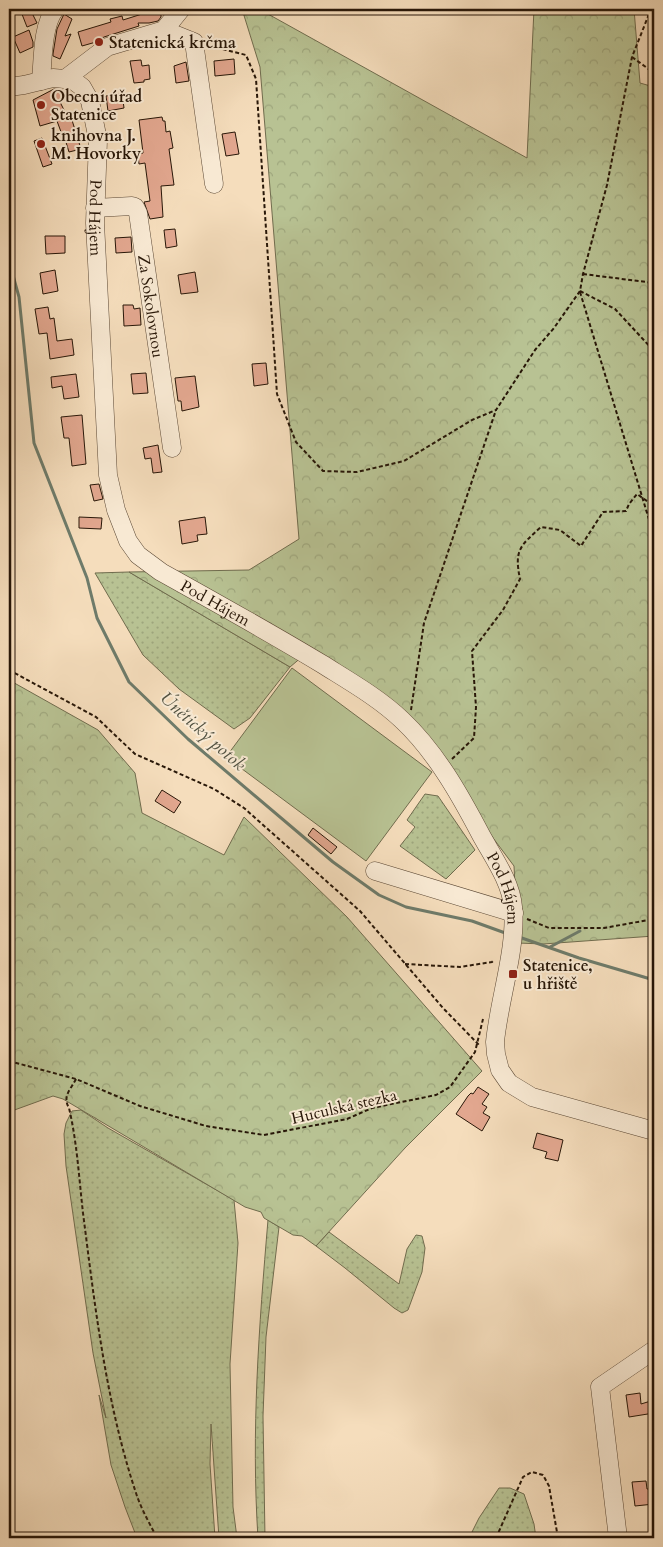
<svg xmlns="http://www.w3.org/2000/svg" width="663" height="1547" viewBox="0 0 663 1547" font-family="Cardo,serif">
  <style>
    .grass { fill: url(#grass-dots); stroke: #706c4e }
    .forest { fill: url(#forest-crowns); stroke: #706c4e }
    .pitch { fill: #b8c293; stroke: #706c4e }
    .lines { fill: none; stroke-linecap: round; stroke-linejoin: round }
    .stream { stroke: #6e7b6a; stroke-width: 3 }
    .building { fill: #e2a78f; stroke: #281708 }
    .minor-casing { stroke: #5b4835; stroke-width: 19 }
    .path { stroke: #281708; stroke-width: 2; stroke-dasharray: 4 2.5; stroke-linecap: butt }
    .minor { stroke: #f8e9d3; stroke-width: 18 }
    .poi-dot { fill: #8f2418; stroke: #f8e9d3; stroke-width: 2 }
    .labels { text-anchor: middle; stroke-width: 4; stroke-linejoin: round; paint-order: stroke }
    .poi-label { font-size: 16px; font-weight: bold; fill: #281708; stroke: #f8e9d3; text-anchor: start }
    .street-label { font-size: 16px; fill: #281708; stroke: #f8e9d3 }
    .water-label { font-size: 18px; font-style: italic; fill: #515141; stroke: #f8e9d3 }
  </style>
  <defs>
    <pattern id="grass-dots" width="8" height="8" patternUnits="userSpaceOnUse" patternTransform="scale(1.25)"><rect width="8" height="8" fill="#b8c293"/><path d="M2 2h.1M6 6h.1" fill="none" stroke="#9ea67d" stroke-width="1.8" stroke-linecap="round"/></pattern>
    <pattern id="forest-crowns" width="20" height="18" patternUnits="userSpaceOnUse" patternTransform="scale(1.25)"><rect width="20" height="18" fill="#b8c293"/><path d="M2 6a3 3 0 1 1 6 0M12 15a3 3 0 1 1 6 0" fill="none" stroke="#9ea67d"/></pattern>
  </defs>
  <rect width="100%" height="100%" fill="#f5ddbc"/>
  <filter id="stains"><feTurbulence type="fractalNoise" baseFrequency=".004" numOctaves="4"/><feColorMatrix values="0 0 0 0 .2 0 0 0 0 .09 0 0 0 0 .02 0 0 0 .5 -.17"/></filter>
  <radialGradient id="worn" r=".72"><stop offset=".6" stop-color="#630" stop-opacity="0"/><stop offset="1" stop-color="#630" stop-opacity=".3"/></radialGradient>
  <g class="grass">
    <path d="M 129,572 L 290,667 L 250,718 L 234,729 L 179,689 L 143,655 L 95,573 Z"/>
    <path d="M 425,794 L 438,796 L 475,850 L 446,879 L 400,846 L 415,827 L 407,820 Z"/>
    <path d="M 81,1110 L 108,1128 L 234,1200 L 238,1243 L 230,1364 L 233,1507 L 237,1538 L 219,1538 L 211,1424 L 210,1464 L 215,1538 L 137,1538 L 125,1507 L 111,1465 L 99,1395 L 106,1418 L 93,1353 L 66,1166 L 64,1134 L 66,1123 L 72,1111 Z"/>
    <path d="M 268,1220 L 279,1227 L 266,1337 L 263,1416 L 265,1538 L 258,1538 C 251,1432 259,1326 268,1220 Z"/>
    <path d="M 329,1232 L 399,1284 L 407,1249 L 416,1235 L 422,1236 L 425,1248 L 422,1272 L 408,1310 L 402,1313 L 394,1308 L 345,1268 L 316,1246 Z"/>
    <path d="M 499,1488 L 510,1488 L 524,1494 L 534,1524 L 536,1538 L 469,1538 L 479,1518 Z"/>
  </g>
  <g class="forest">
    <path d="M 242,9 L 259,9 L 527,158 L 534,9 L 634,9 L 640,83 L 654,87 L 654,936 L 543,944 L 518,943 L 514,866 L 416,735 L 310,650 L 290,667 L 129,572 L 249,570 L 299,539 L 260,67 Z"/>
    <path d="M 9,680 L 98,730 L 135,773 L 142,813 L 224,855 L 244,817 L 347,917 L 482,1071 L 405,1148 L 316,1246 L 302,1236 L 293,1235 L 264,1218 L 261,1212 L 245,1207 L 63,1099 L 53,1096 L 9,1112 Z"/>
  </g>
  <path class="pitch" d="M 292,668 L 432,772 L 366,861 L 226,757 Z"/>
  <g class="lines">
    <g class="stream">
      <path d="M 9,261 L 19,297 L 34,443 L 87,578 L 97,618 L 129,682 L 188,739 L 333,862 L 379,895 L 406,907 L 472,921 L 508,934"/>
      <path d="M 519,937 L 579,958 L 654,980"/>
      <path d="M 550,947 L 580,931"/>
    </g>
  </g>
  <g class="building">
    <path d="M 20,9 L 30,9 L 37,23 L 27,27 Z"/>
    <path d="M 142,9 L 161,9 L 161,17 L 158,21 L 149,23 L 138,23 L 139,26 L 104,37 L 96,42 L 82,46 L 78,32 L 111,22 L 110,19 L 122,16 L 123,20 L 142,14 Z"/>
    <path d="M 64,14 L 72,19 L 65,36 L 71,34 L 60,59 L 53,56 L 53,54 L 57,29 Z"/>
    <path d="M 29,30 L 33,42 L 33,47 L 20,53 L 13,37 Z"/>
    <path d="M 234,59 L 235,74 L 215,76 L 214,61 Z"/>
    <path d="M 141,60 L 142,66 L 149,65 L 150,79 L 144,80 L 144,82 L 134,83 L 130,61 Z"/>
    <path d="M 186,62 L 189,81 L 176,83 L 174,66 Z"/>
    <path d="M 54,89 L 63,90 L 66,96 L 59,100 L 68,118 L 71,117 L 81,149 L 69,152 L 65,139 L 64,140 L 57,121 L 40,126 L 33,100 Z"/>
    <path d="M 122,93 L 124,108 L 108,111 L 106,96 Z"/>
    <path d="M 162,117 L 163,121 L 165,121 L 166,132 L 170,131 L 173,148 L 169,149 L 174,185 L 161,186 L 163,217 L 150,219 L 144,202 L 150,201 L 145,163 L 139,164 L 138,154 L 143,153 L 139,120 Z"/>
    <path d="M 235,132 L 239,154 L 226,156 L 222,134 Z"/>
    <path d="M 42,138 L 52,164 L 43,167 L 34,141 Z"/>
    <path d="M 175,229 L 177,246 L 166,248 L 164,230 Z"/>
    <path d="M 45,236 L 65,236 L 65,253 L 46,254 Z"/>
    <path d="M 131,237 L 132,252 L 116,253 L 115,238 Z"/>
    <path d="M 55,270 L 58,291 L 43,294 L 40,273 Z"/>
    <path d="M 195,272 L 198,292 L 181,294 L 178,275 Z"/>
    <path d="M 123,305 L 133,305 L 134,309 L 140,308 L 141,325 L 124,326 Z"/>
    <path d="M 48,307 L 50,319 L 54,318 L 57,341 L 72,339 L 74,355 L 50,359 L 47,333 L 39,334 L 35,309 Z"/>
    <path d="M 266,363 L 268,384 L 254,386 L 252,364 Z"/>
    <path d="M 146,373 L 148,393 L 133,394 L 131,374 Z"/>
    <path d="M 76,374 L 79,397 L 64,399 L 62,386 L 52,388 L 51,377 Z"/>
    <path d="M 195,376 L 199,407 L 182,411 L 181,401 L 178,401 L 175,378 Z"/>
    <path d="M 82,415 L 86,464 L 72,466 L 69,438 L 64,438 L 61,417 Z"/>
    <path d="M 158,445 L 162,472 L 153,473 L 151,458 L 145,459 L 143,448 Z"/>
    <path d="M 99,484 L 103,499 L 94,501 L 90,485 Z"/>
    <path d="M 79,517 L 102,518 L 101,529 L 79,528 Z"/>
    <path d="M 205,517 L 207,534 L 197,535 L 198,541 L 182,544 L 179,521 Z"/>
    <path d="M 162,790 L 181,802 L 174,813 L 155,801 Z"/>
    <path d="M 313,828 L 337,847 L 331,854 L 308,835 Z"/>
    <path d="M 478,1087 L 489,1094 L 482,1104 L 487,1107 L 483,1113 L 490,1117 L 482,1131 L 456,1114 L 468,1096 L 471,1093 L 473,1094 Z"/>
    <path d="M 537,1133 L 563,1140 L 558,1161 L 545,1158 L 547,1152 L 533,1148 Z"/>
    <path d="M 640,1393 L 641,1404 L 654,1400 L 654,1413 L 629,1417 L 626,1395 Z"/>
    <path d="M 646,1481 L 647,1489 L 654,1489 L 654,1504 L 635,1506 L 632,1482 Z"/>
  </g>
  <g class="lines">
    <g class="minor-casing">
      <g id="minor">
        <path d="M 164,30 L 194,42 L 214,184"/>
        <path d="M 65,79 L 107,47 L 164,30 L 181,9"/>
        <path d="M 41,81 C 43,60 42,26 55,9"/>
        <path id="s1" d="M 9,87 L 24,85 L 53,78 L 65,79 L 74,81 L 82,87 L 90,101 L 98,140 L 95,223 L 108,475 L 116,510 L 128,541 L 138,555 L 161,572 C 215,602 269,632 322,664 C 349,681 379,698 402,720 C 436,752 460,795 481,835 C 493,857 511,882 513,907 C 517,948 499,1000 495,1042 L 496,1054 L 500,1070 L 509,1083 L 532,1097 L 654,1131"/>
        <path id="s2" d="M 95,208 L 132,206 L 135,207 L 138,213 L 172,448"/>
        <path d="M 375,871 L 514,913"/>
        <path d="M 618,1538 L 600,1387 L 654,1350"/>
      </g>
    </g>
    <g class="path">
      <path d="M 210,46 L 246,55 L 256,79 L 277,394 L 296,442 L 323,471 L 357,472 L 404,461 L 472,420 L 496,410 L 535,350 L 554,328 L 580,291 L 583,274 L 607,185 L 632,57 L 651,9"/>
      <path d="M 632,57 L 654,73"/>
      <path d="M 583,274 L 654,283"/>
      <path d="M 580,291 L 615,309 L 654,351"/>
      <path d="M 580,292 L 654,536"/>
      <path d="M 9,670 L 96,717 L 135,754 L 214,789 L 244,808 L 360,911 L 443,1008 L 480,1046"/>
      <path d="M 411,710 L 424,623 L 496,410"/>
      <path d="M 452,759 L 474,738 L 476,707 L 472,651 L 503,610 L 520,579 C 514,550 520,546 541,527 L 560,530 L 581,546 L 603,512 L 626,511 L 629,504 L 637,494 L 654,506"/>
      <path d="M 527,919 L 549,928 L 604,928 L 654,919"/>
      <path d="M 405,964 L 460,967 L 492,962 L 494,960"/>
      <path d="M 9,1061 L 76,1079 L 140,1106 L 206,1126 L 264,1135 L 347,1119 L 372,1108 L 436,1095 L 450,1087 L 475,1052 L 483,1019"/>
      <path d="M 76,1079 C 71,1089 62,1096 69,1108 C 77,1142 79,1178 83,1213 C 95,1307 106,1403 136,1493 C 141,1509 150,1524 157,1538"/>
      <path d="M 496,1538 L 523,1477 L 532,1472 L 543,1475 L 549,1486 L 558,1538"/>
    </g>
    <use href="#minor" class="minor"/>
  </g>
  <g class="poi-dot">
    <circle cx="99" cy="42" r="5"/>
    <circle cx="41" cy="105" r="5"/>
    <circle cx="41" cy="144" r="5"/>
    <rect x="508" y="969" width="10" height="10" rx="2.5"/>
  </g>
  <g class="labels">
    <g class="poi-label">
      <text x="109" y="48">Statenická krčma</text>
      <text x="51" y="102">Obecní úřad<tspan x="51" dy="18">Statenice</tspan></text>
      <text x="51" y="141">knihovna J.<tspan x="51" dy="18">M. Hovorky</tspan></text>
      <text x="523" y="971">Statenice,<tspan x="523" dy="18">u hřiště</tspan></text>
    </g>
    <g class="street-label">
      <text dy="6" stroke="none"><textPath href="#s1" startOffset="210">Pod Hájem</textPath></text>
      <text dy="6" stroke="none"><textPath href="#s2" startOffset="141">Za Sokolovnou</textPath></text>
      <text dy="6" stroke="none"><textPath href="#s1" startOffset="645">Pod Hájem</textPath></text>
      <text dy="6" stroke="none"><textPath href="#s1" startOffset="1065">Pod Hájem</textPath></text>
      <text transform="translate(344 1106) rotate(-13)" y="6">Huculská stezka</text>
    </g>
    <g class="water-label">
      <text transform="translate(203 731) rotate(42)" y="6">Únětický potok</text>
    </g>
  </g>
  <rect width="663" height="1547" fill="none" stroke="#f5ddbc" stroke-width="30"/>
  <rect x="10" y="10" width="643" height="1527" fill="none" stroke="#281708" stroke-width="2.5"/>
  <rect x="15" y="15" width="633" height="1517" fill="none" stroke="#281708"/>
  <rect width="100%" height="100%" filter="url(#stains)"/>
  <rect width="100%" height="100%" fill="url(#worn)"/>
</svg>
